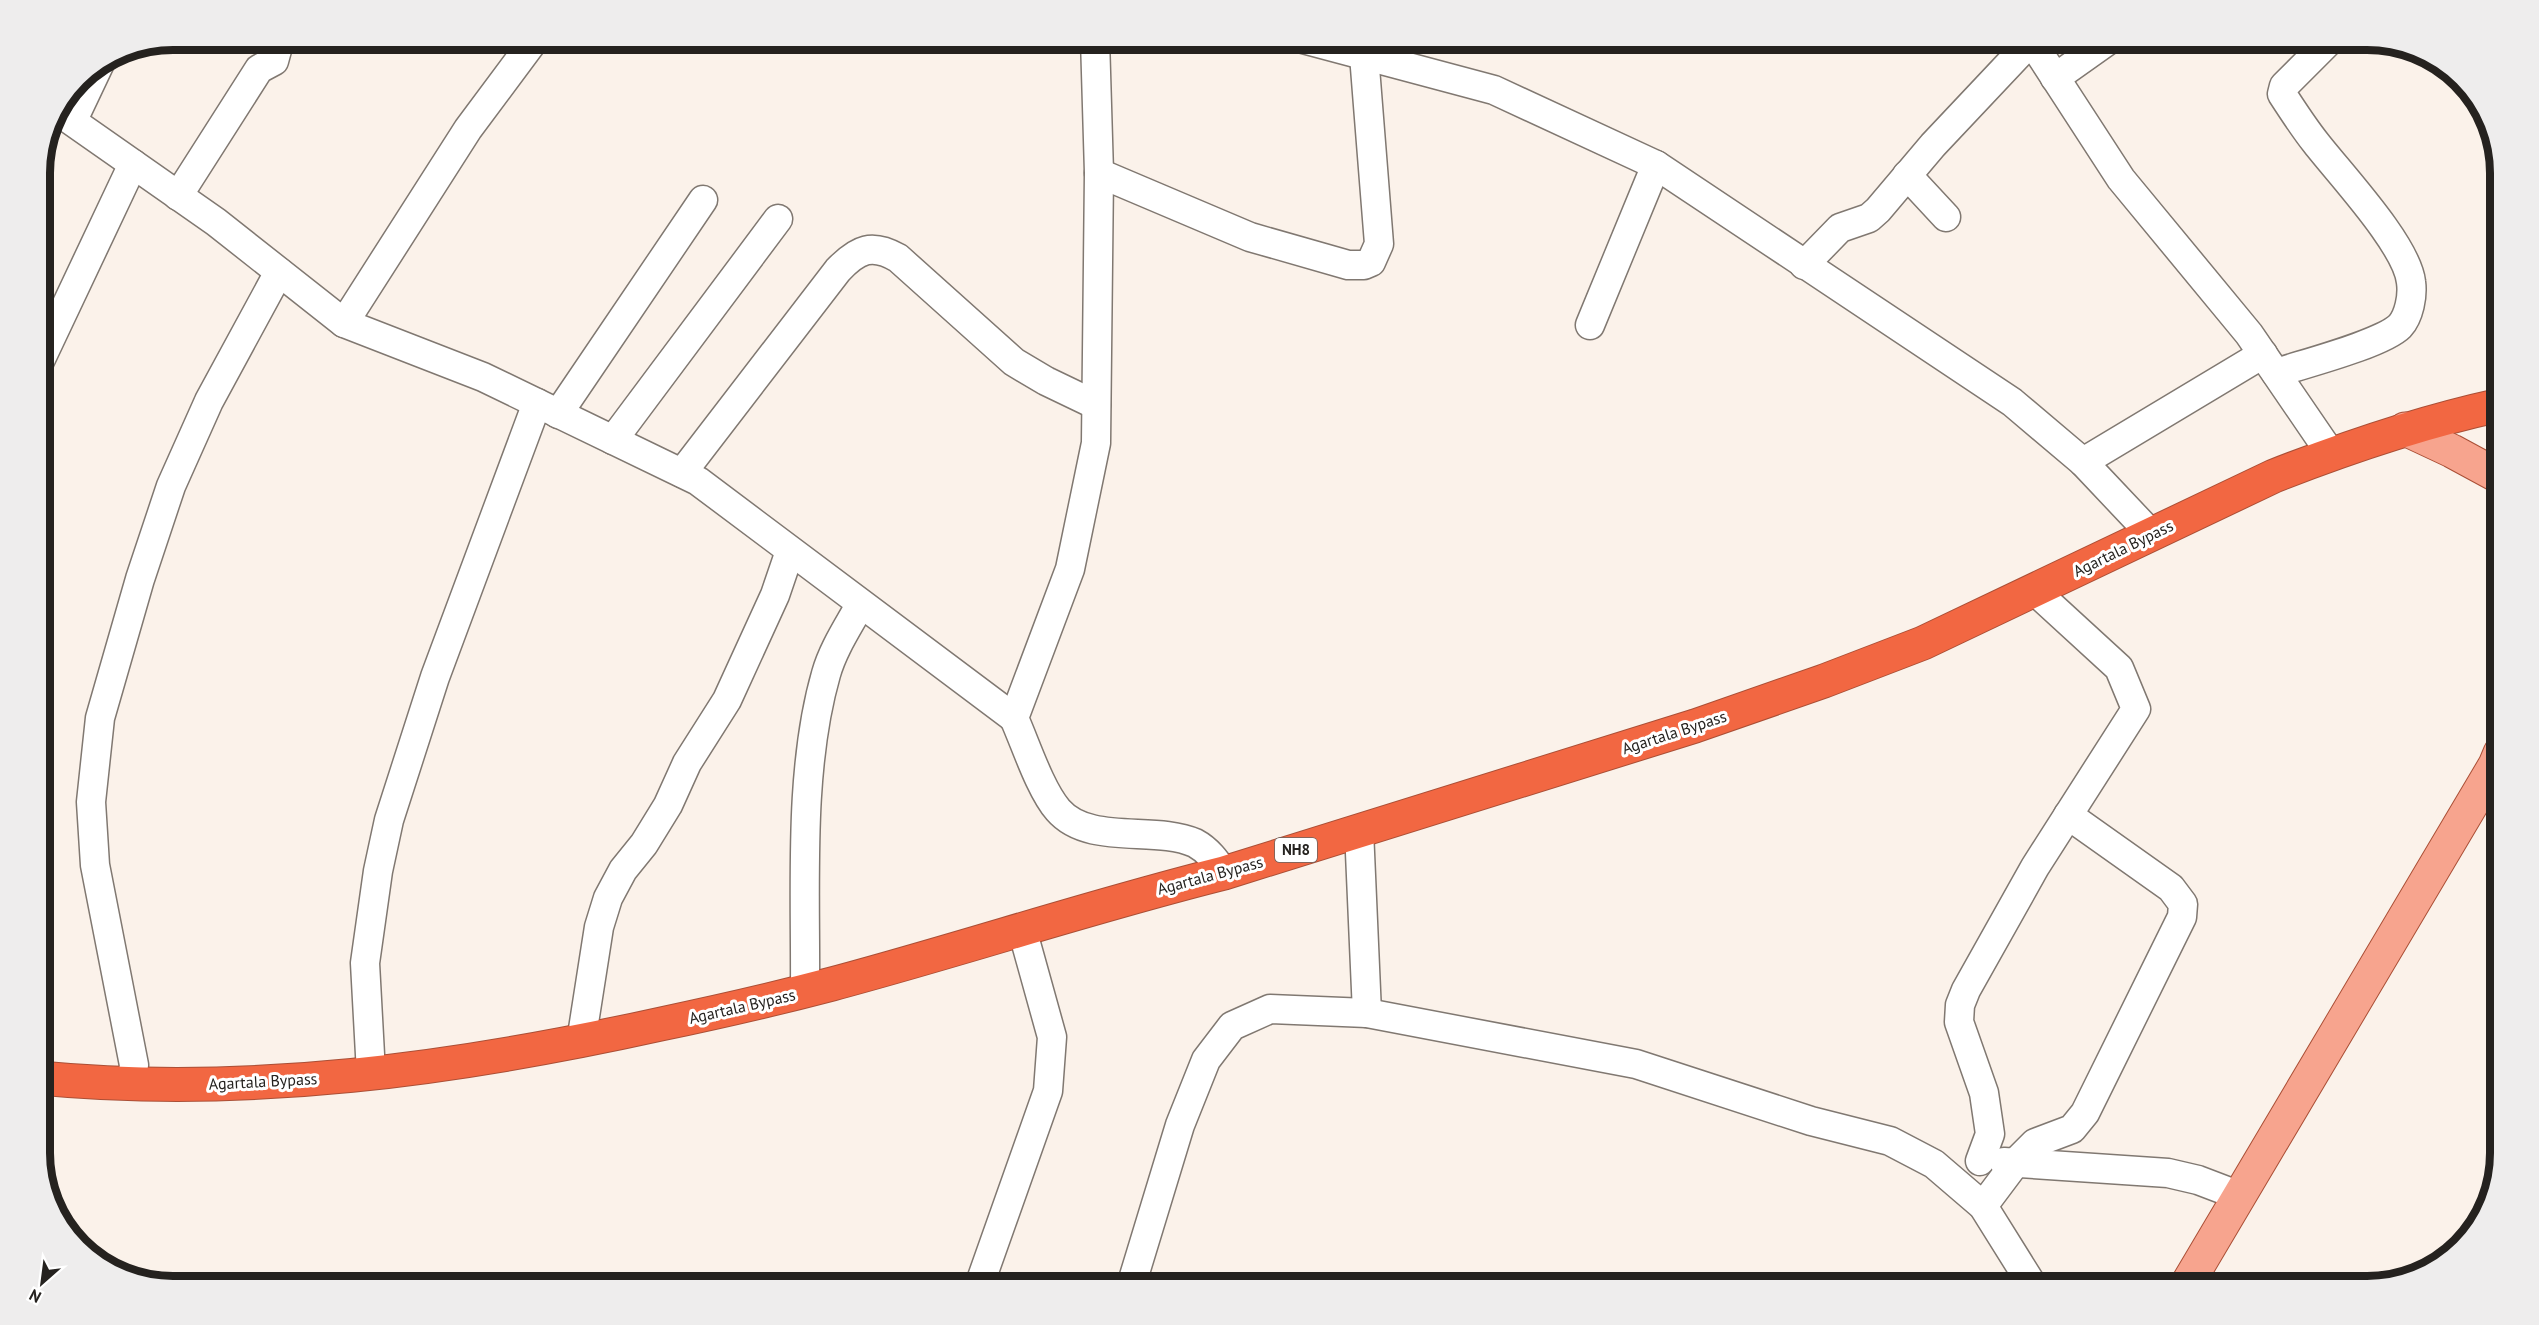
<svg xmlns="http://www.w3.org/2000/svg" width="2539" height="1325" viewBox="0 0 2539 1325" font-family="'PT Sans',sans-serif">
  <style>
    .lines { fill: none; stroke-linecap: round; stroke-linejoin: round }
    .minor-casing { stroke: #807871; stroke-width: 31 }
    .major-casing { stroke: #aa4f36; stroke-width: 35 }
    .highway-casing { stroke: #aa4f36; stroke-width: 35 }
    .minor { stroke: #fff; stroke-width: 28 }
    .major { stroke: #f7a48e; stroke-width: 33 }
    .highway { stroke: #f26742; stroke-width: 33 }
    .labels { text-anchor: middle; stroke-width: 6; stroke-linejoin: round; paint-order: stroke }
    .shield { fill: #fff; stroke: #666462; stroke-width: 1.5 }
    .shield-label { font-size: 15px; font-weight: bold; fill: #25221f }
    .street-label { font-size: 16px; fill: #25221f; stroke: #fff }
    .rim { fill: none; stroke: #25221f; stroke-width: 8 }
  </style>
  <rect width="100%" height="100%" fill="#fbf2ea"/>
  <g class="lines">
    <g class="minor-casing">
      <g id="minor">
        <path d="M 1095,39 L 1099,173 L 1096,443 L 1070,569 L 1014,718 C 1026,745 1040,789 1058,810 C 1089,846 1155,825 1195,843 C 1208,850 1216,861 1224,873"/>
        <path d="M 1303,39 L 1494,90 L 1656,165 L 2012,402 L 2083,462 L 2151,534"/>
        <path d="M 2030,39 L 2121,179 L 2249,334 L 2331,454"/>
        <path d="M 2055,78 L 2110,39"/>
        <path d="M 56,110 L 216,222 L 344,323 L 483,377 L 698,481 L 1014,718"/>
        <path d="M 73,120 L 100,63"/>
        <path d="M 1099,173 L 1250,237 L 1348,265 L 1364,265 L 1371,262 L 1379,244 L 1364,55"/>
        <path d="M 1907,175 L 1946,217"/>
        <path d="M 178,196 L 259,69 L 274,61 L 280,39"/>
        <path d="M 1804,265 L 1840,228 L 1869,218 L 1878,210 L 1933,145 L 2031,41"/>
        <path d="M 344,323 L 468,129 L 535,39"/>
        <path d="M 1590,325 L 1656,165"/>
        <path d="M 39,363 L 133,164"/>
        <path d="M 2276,373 C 2303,364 2382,344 2400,326 C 2409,316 2413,296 2411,282 C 2407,245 2340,174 2316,143 C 2304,128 2293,111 2282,94 L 2284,86 L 2331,39"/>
        <path d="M 558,414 L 703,200"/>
        <path d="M 613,440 L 778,219"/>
        <path d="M 2083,462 L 2263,354"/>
        <path d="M 682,473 L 838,270 C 858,249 872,243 898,258 L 1014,362 L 1046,381 L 1096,405"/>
        <path d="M 1359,830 L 1367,1013"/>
        <path d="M 805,991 C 806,890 798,771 826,674 C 833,649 848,627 860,605"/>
        <path d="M 581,1042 L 599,927 L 608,898 L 623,870 L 644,844 L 668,805 L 687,763 L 727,700 L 775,595 L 790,551"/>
        <path d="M 371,1073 L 365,963 L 378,871 L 389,820 L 435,677 L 537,403"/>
        <path d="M 131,1085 L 134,1065 L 95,865 L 91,802 L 100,718 L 140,579 L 171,486 L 209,401 L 279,272"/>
        <path d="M 1980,1161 L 1990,1134 L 1984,1093 L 1959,1022 L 1960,1005 L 1966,990 L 2035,867 L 2136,709 L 2119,668 L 2035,591"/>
        <path d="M 2004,1162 L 2168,1173 L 2198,1180 L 2240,1196"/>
        <path d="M 1983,1206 L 2016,1162 L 2035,1143 L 2072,1129 L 2085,1113 L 2182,917 L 2183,904 L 2171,888 L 2068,815"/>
        <path d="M 979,1286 L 1048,1091 L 1052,1037 L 1022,929"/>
        <path d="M 1131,1286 L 1180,1125 L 1206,1060 L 1232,1026 L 1270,1009 L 1367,1013 L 1636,1064 L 1811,1121 L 1890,1141 L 1934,1164 L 1983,1206 L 2033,1286"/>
      </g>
    </g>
    <g class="major-casing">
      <g id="major">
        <path d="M 2405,429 L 2452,451 L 2500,477"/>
        <path d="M 2186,1286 L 2495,765 L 2500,753"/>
      </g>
    </g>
    <g class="highway-casing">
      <path id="highway" d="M 39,1078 C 248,1098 457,1069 661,1024 C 718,1012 775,999 832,984 C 963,949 1092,906 1224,873 L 1695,726 L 1824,681 L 1923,643 L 2274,476 C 2348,447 2422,422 2500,405"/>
    </g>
    <use href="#minor" class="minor"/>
    <use href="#major" class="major"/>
    <use href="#highway" class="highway"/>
  </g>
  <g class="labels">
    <rect class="shield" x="1275" y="838" width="42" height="24" rx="4.5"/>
    <g class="shield-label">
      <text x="1296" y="855">NH8</text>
    </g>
    <g class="street-label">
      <text transform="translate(2123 548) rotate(-26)" y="6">Agartala Bypass</text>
      <text transform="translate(1674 732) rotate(-18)" y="6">Agartala Bypass</text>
      <text transform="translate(1210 875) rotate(-15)" y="6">Agartala Bypass</text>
      <text transform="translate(742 1006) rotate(-13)" y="6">Agartala Bypass</text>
      <text transform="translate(263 1081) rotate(-3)" y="6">Agartala Bypass</text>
    </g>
  </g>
  <path d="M0 0H2539V1325H0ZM173 50H2367A123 123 0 0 1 2490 173V1153A123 123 0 0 1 2367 1276H173A123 123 0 0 1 50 1153V173A123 123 0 0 1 173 50Z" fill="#eeeded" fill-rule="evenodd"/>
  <path class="rim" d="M173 50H2367A123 123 0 0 1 2490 173V1153A123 123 0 0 1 2367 1276H173A123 123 0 0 1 50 1153V173A123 123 0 0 1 173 50Z"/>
  <g transform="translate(42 1283) rotate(208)" stroke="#ffffff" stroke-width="4.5" paint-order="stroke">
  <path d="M0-4.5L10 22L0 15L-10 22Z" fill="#25221f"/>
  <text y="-9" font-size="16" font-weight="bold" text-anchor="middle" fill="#25221f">N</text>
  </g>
</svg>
